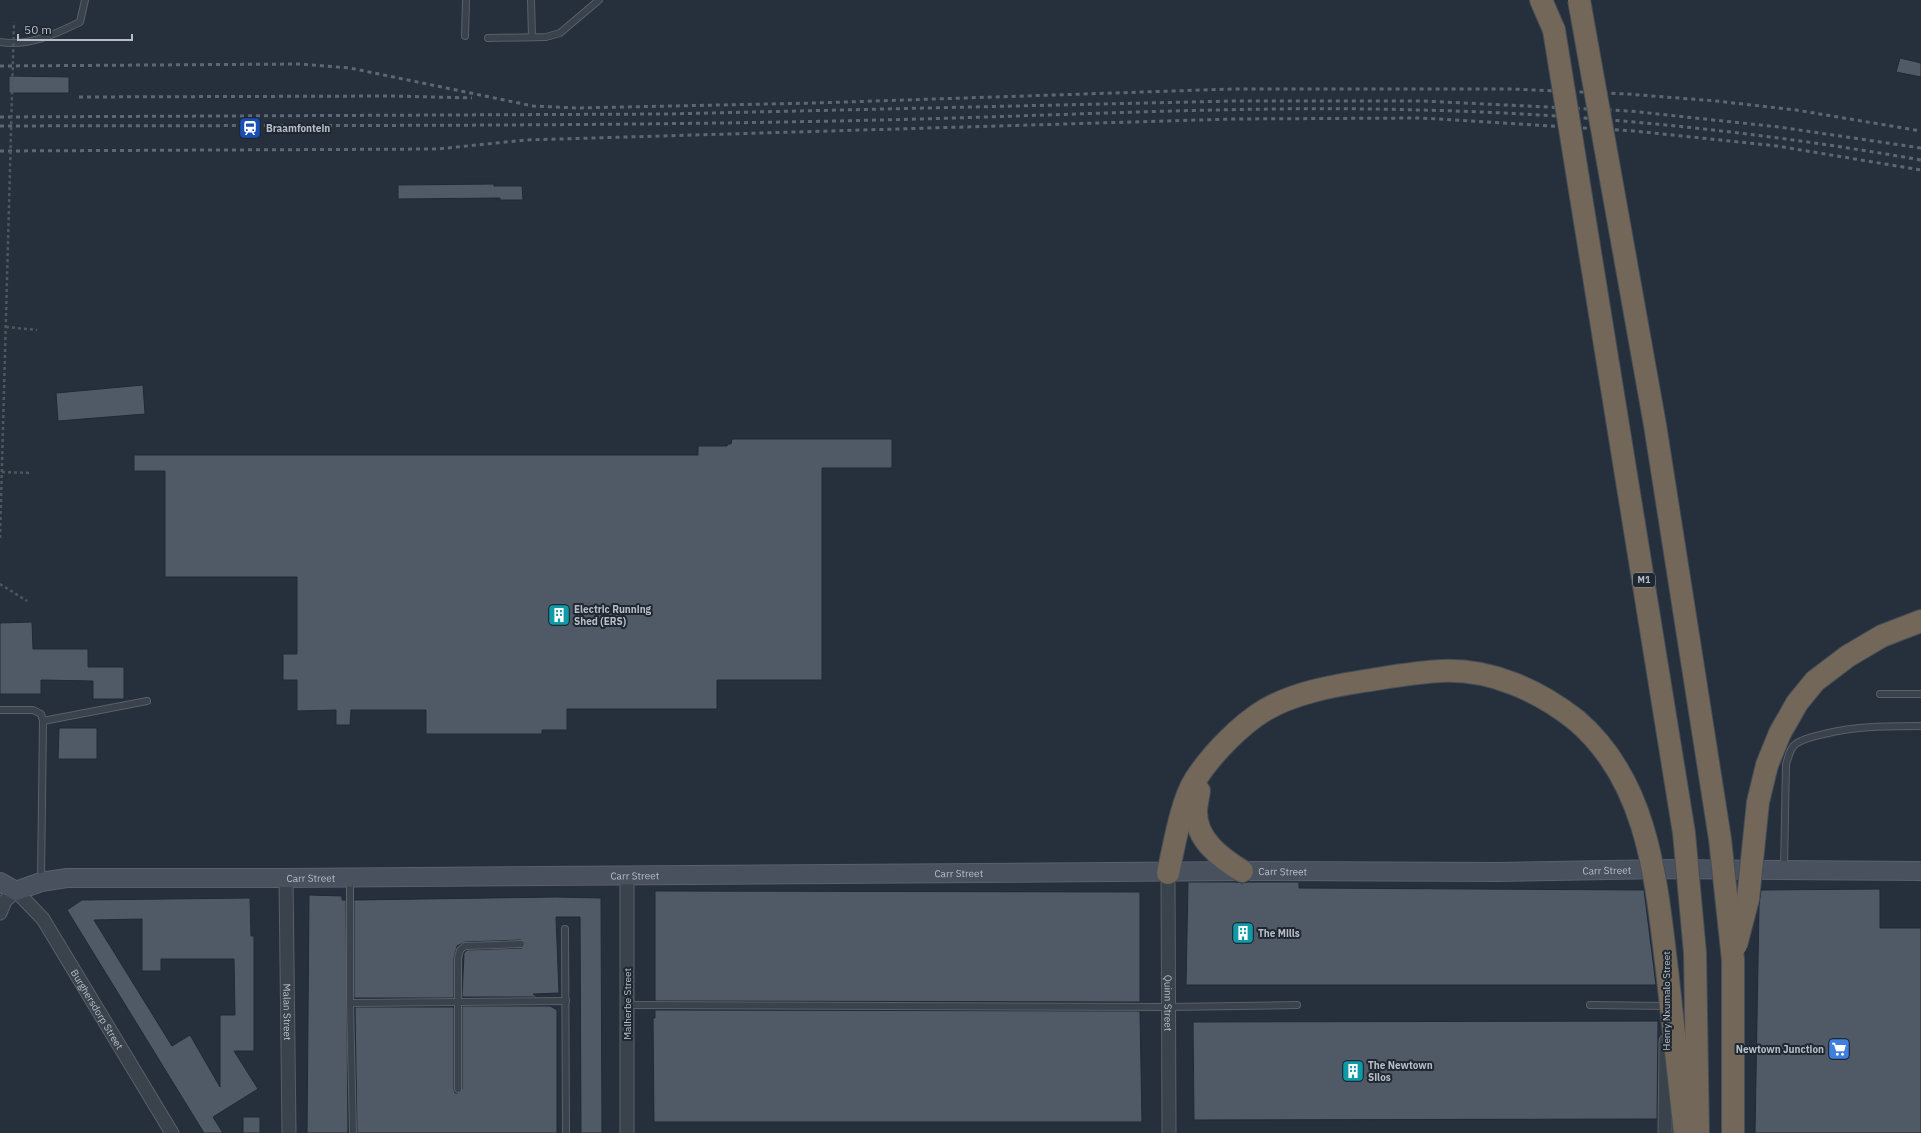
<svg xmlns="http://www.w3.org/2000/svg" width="1921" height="1133" viewBox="0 0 1921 1133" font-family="'IBM Plex Sans',sans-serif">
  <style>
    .building { fill: #505a67; stroke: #212933; fill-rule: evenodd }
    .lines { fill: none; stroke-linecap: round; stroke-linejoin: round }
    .lane-casing { stroke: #58606a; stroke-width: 8 }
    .street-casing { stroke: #58606a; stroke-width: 15 }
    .secondary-casing { stroke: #58606a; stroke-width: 20 }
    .highway-casing { stroke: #454d57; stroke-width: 24 }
    .path { stroke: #485a5c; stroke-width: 2.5; stroke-dasharray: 3 3; stroke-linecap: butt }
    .lane { stroke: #3a424c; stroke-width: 6 }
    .street { stroke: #3a424c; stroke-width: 13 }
    .secondary { stroke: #49515f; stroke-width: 18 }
    .highway { stroke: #726758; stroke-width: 22 }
    .rail { stroke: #5d6673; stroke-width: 3; stroke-dasharray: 4 4; stroke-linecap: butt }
    .highway-bridge-casing { stroke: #454d57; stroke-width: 24; stroke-linecap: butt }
    .path-bridge { stroke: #485a5c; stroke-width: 2.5; stroke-dasharray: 3 3; stroke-linecap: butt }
    .highway-bridge { stroke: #726758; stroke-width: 22 }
    .labels { text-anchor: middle; stroke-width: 4; stroke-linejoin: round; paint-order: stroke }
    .shield { fill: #1f2731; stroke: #89909a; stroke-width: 1 }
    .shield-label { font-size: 9px; font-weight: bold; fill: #b6bdc7 }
    .poi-label { font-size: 10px; font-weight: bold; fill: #b6bdc7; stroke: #1f2731; text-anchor: start }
    .street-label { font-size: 10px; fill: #b6bdc7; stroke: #1f2731 }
  </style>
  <rect width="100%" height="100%" fill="#26303c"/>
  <g class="building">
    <path d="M 1900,58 L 1921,63 L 1921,77 L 1896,72 Z"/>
    <path d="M 9,76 L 69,77 L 69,93 L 9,93 Z"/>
    <path d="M 494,184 L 494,186 L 522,186 L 523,200 L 500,200 L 500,198 L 398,199 L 398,185 Z"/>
    <path d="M 143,385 L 145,414 L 58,421 L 56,393 Z"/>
    <path d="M 732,439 L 892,439 L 892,468 L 822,468 L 822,680 L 717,680 L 717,709 L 567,709 L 567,730 L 542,730 L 542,734 L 426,734 L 426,710 L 351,710 L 350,725 L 336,725 L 336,710 L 297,711 L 297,680 L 283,680 L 283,654 L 297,654 L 297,577 L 165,577 L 165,471 L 134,471 L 134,455 L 698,455 L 698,446 L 727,446 L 728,444 L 731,444 Z"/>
    <path d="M 32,622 L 33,649 L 88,649 L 88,667 L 124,667 L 124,699 L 93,699 L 93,681 L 41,680 L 41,694 L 0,694 L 0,623 Z"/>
    <path d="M 59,728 L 97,728 L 97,759 L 58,759 Z"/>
    <path d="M 1188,882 L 1235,882 L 1242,883 L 1248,882 L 1299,882 L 1299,888 L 1644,890 L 1656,985 L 1186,985 Z"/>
    <path d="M 1880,889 L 1880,928 L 1921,928 L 1921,1133 L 1755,1133 L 1759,905 L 1761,890 Z"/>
    <path d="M 655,891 L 1140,892 L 1140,1002 L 655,1001 Z"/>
    <path d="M 309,895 L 342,896 L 342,900 L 346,900 L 348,1133 L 307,1133 Z"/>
    <path d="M 556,897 L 601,898 L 602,1133 L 581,1133 L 580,917 L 556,917 L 559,993 L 533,994 L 538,997 L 462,997 L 464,953 L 467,950 L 522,948 L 525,943 L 521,940 L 465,942 L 457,946 L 454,958 L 454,998 L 354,998 L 354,900 Z"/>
    <path d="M 250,898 L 251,936 L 254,936 L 254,1051 L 234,1051 L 258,1089 L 213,1117 L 223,1133 L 204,1133 L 67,910 L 82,900 ZM 142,919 L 142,971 L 161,971 L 161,959 L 234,959 L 235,1015 L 220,1015 L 220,1087 L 190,1035 L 172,1046 L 94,920 Z"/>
    <path d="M 462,1006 L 550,1006 L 557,1010 L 557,1133 L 357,1133 L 355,1007 L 454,1007 L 454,1089 L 455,1093 L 458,1093 L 462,1089 Z"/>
    <path d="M 655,1010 L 1140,1011 L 1142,1122 L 654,1122 L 653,1018 L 655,1018 Z"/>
    <path d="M 1658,1021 L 1657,1119 L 1194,1120 L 1193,1022 Z"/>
    <rect x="243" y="1117" width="17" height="16"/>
  </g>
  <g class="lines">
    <g class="lane-casing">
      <g id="lane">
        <path d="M 531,0 L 532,37"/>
        <path d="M 465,36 L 466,0"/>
        <path d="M 488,38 L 546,37 L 560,33 L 599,0"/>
        <path d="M 0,42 C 27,47 56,34 80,22 L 85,0"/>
        <path d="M 1880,694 L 1921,694"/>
        <path d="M 0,710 L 33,710 L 41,714 L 43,721 L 41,880"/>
        <path d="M 43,721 L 147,701"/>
        <path d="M 1784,869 L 1786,764 C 1789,756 1790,747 1797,743 C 1805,738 1815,736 1824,734 C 1856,726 1888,726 1921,726"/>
        <path d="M 350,879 L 350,1003 L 353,1133"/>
        <path d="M 565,929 L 566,1133"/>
        <path d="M 350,1003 L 566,1001"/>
        <path d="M 627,1005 L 1169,1007 L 1297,1005"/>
        <path d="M 1590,1005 L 1666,1006"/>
        <path d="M 458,1089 L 458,958 L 460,950 L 465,946 L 521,944"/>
      </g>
    </g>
    <g class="street-casing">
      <g id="street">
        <path id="s1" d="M 1168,873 L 1169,1133"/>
        <path d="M 627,875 L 627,1133"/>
        <path id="s2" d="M 286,878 L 289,1133"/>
        <path id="s3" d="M 0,913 L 5,901 L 16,891 L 43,919 L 172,1133"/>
        <path d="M 1665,1133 L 1666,1041"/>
      </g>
    </g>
    <g class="secondary-casing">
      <g id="secondary">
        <path id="s4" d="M 0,882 L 16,891 L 41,882 L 67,878 L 286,878 L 1242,871 L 1498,872 L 1666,869 L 1921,871"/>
      </g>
    </g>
    <g class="highway-casing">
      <g id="highway">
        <path d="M 1541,0 L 1554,30"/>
        <path d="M 1848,656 L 1882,636 L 1921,621"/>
        <path d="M 1199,791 C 1198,798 1196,805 1196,812 C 1196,840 1221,858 1242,871"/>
        <path d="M 1168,873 C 1174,847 1181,802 1195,780 C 1211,755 1240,725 1265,710 C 1294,693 1332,686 1364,681 C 1390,677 1416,672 1442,671 C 1491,669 1538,690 1576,720"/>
        <path d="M 1733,960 L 1733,1133"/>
      </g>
    </g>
    <g class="path">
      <path d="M 6,327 L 37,330"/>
      <path d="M 2,472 L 31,473"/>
      <path d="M 0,584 L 27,601"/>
    </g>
    <use href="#lane" class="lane"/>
    <use href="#street" class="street"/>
    <use href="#secondary" class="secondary"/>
    <use href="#highway" class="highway"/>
    <g class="rail">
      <path d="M 0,66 L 300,64 L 350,68 L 533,106 L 577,108 L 816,103 L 1232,89 L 1511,89 L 1627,94 L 1716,101 L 1796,110 L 1921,131"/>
      <path d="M 79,97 L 393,96 L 472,98"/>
      <path d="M 0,117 L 667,114 L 1233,101 L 1423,101 L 1630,111 L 1779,127 L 1921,148"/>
      <path d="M 0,126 C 293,125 587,127 880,120 C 1060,116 1241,105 1421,110 C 1589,114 1756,131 1921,160"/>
      <path d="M 0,151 L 437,149 L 526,140 L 1233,119 L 1421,118 L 1634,131 L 1777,146 L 1921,170"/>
    </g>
    <g class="highway-bridge-casing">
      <g id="highway-bridge">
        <path d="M 1579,0 L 1655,425 L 1720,839 L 1733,960"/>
        <path d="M 1554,30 L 1684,833 L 1695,953 L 1698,1133"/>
        <path d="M 1576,720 C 1649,782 1656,881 1667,970 C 1673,1024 1679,1079 1685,1133"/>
        <path d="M 1736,945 L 1748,899 L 1758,802 L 1767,765 L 1780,733 L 1797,703 L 1815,681 L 1848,656"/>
      </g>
    </g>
    <path class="path-bridge" d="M 0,538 L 14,22"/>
    <use href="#highway-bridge" class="highway-bridge"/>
  </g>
  <defs>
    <g id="station-square" transform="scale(1.15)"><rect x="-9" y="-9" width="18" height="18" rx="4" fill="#1a4fb4" stroke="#1f2731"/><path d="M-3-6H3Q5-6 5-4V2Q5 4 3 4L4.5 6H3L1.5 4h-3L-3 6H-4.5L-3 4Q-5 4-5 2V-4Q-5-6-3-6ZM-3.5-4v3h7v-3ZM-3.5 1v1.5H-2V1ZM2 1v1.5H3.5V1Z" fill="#fff"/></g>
    <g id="building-square" transform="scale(1.15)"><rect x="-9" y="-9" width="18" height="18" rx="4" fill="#0f9aa8" stroke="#1f2731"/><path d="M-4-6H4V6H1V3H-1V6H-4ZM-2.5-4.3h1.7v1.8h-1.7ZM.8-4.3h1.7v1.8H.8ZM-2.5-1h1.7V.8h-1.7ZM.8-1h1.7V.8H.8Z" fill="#fff"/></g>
    <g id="supermarket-square" transform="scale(1.15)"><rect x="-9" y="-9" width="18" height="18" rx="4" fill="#3f7fe0" stroke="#1f2731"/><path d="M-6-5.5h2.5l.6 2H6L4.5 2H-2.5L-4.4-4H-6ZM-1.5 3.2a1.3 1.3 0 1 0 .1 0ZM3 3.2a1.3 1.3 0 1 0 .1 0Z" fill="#fff"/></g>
  </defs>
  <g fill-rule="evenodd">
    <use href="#station-square" x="250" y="128"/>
    <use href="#building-square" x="559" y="615"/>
    <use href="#building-square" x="1243" y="933"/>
    <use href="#supermarket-square" x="1839" y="1049"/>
    <use href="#building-square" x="1353" y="1071"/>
  </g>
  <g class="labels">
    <rect class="shield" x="1633" y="573" width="22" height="14" rx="3"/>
    <g class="shield-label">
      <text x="1644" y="583">M1</text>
    </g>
    <g class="poi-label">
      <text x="266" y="132">Braamfontein</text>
      <text x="574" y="613">Electric Running<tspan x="574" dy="12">Shed (ERS)</tspan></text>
      <text x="1258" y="937">The Mills</text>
      <text x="1824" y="1053" text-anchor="end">Newtown Junction</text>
      <text x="1368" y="1069">The Newtown<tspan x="1368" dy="12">Silos</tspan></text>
    </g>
    <g class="street-label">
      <text dy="4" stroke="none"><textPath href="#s4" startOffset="1611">Carr Street</textPath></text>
      <text dy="4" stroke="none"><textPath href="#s4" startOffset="1287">Carr Street</textPath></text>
      <text dy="4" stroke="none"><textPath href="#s4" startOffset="963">Carr Street</textPath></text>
      <text dy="4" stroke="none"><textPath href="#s4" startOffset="639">Carr Street</textPath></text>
      <text dy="4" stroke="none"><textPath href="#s4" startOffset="315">Carr Street</textPath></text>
      <text transform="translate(1666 1001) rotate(-90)" y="4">Henry Nxumalo Street</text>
      <text dy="4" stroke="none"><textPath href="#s1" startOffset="130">Quinn Street</textPath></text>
      <text transform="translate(627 1004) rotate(-90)" y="4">Malherbe Street</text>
      <text dy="4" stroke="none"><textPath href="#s3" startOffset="172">Burghersdorp Street</textPath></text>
      <text dy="4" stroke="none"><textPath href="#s2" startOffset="134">Malan Street</textPath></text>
    </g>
  </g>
  <path d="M18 34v6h114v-6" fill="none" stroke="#b6bdc7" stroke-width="2"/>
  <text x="24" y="34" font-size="12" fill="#b6bdc7" stroke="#1f2731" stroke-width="3" paint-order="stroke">50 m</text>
</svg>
